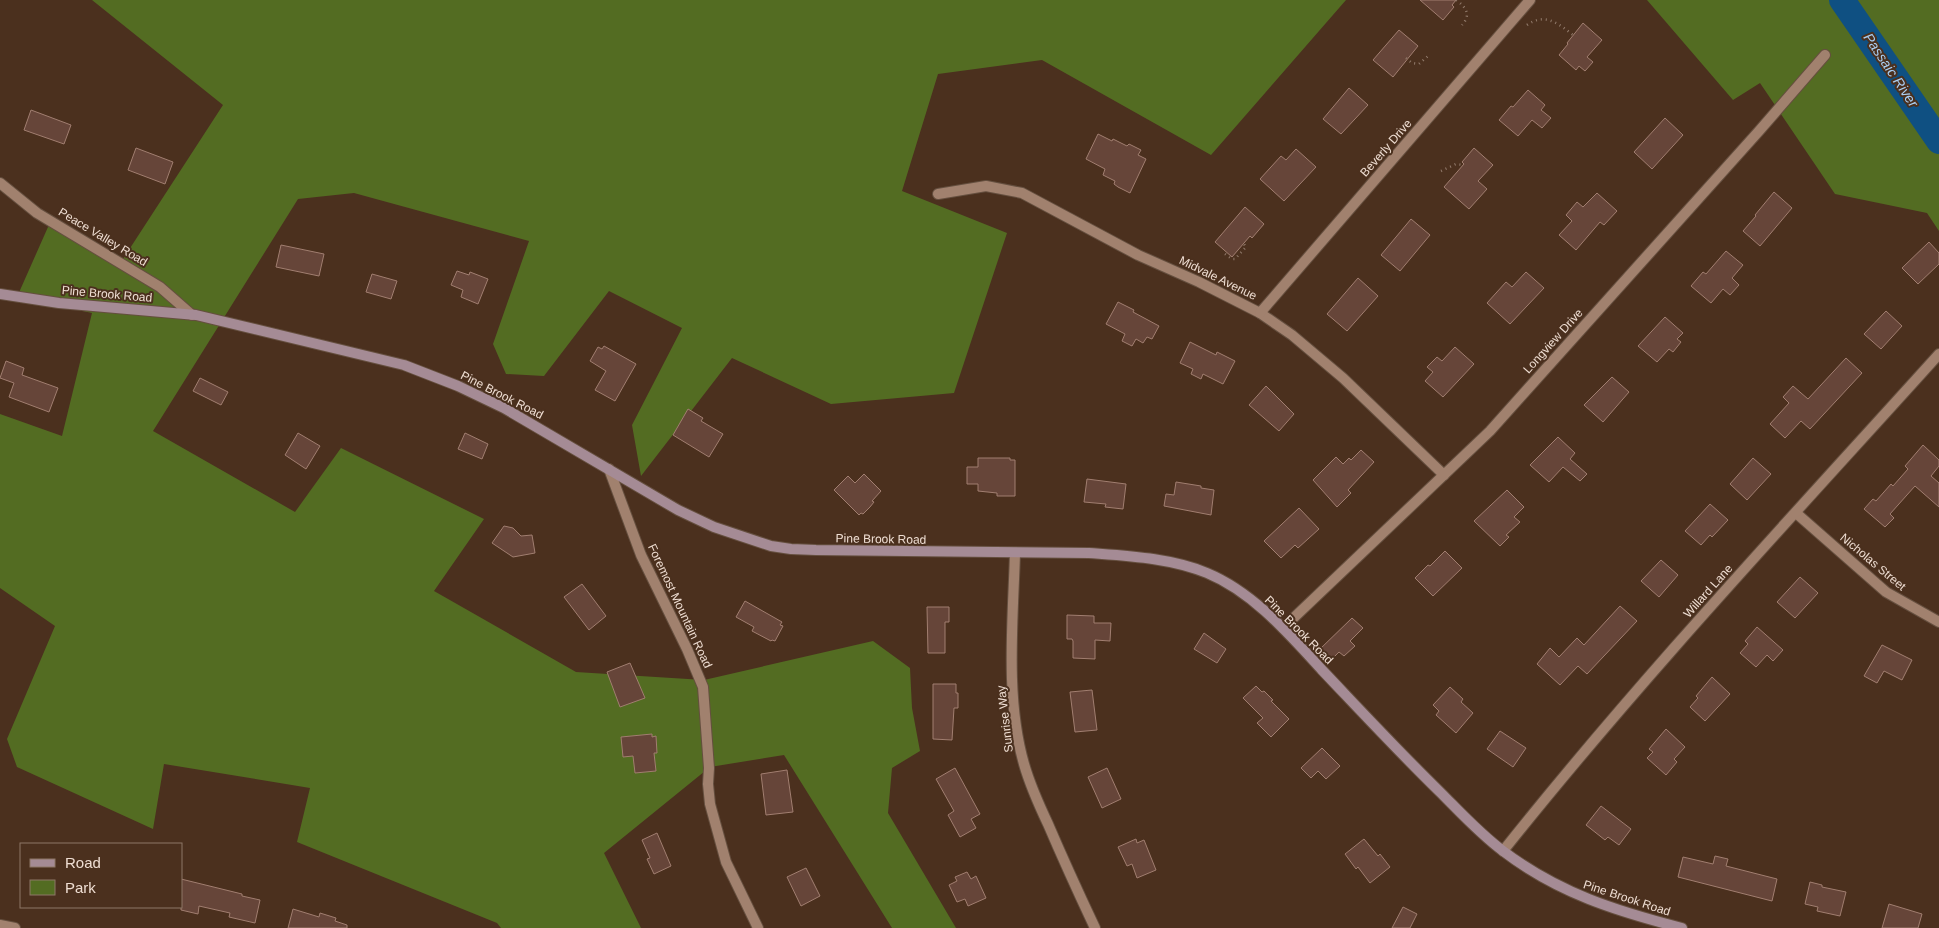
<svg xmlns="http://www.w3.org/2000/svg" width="1939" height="928" viewBox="0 0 1939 928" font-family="Helvetica,sans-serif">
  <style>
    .green { fill: #536c22 }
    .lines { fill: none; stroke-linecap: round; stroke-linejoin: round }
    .river { stroke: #0f5082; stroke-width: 26 }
    .building { fill: #664539; stroke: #a17e70 }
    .street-casing { stroke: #654f3f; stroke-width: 12 }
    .secondary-casing { stroke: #654f3f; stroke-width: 12 }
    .path { stroke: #917a6b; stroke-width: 2.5; stroke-dasharray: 1 4; stroke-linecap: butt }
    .street { stroke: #a1816e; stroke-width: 10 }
    .secondary { stroke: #a58b95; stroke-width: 10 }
    .labels { text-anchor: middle; stroke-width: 4; stroke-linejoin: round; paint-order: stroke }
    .street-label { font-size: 12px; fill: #efded3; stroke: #4b301e }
    .water-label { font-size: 14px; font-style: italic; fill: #a9cef2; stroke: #4b301e }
  </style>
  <rect width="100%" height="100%" fill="#4b301e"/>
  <g class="green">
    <path d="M 92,0 L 1346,0 L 1211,155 L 1042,60 L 938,74 L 902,191 L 1007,233 L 954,393 L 831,404 L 732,358 L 641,476 L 632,425 L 682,328 L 609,291 L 544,376 L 506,374 L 493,344 L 529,241 L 354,193 L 298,199 L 153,431 L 295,512 L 341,448 L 484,519 L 434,591 L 576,672 L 704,680 L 873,641 L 910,668 L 912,708 L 920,751 L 892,768 L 888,813 L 956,928 L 892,928 L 784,755 L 710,767 L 604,853 L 641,928 L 501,928 L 497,923 L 297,842 L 310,788 L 164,764 L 153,829 L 17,767 L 7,739 L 55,626 L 0,588 L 0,414 L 62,436 L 92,313 L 17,297 L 52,218 L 123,259 L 223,105 Z"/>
    <path d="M 1647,0 L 1939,0 L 1939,231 L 1927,213 L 1835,194 L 1760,83 L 1733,100 Z"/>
  </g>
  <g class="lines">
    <path class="river" d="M 1842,0 L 1939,141"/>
  </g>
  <g class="building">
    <path d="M 1420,0 L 1456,0 L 1452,5 L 1454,7 L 1443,20 Z"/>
    <path d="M 1583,23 L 1602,40 L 1587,57 L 1593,62 L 1585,71 L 1579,66 L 1576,70 L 1559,55 L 1568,44 L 1567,43 Z"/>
    <path d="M 1399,30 L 1418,46 L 1393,77 L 1373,60 Z"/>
    <path d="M 1349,88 L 1368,105 L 1341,134 L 1323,119 Z"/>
    <path d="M 1528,90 L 1545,105 L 1541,110 L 1551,118 L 1542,128 L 1532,120 L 1518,136 L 1499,120 L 1511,106 L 1513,107 Z"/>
    <path d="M 31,110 L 71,125 L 64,144 L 24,130 Z"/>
    <path d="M 1665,118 L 1683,135 L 1652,169 L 1634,152 Z"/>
    <path d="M 1098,134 L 1112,141 L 1113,139 L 1127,146 L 1129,144 L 1141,150 L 1138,155 L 1146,159 L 1130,193 L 1118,187 L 1114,184 L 1115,181 L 1103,175 L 1105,169 L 1086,159 Z"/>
    <path d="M 136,148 L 173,162 L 165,184 L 128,170 Z"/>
    <path d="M 1474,148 L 1493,165 L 1478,181 L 1487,189 L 1469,209 L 1444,187 L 1464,164 L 1462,162 Z"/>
    <path d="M 1296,149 L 1316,167 L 1284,201 L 1260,179 L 1281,156 L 1286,160 Z"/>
    <path d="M 1774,192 L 1792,208 L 1760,246 L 1743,231 L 1756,216 L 1755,215 Z"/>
    <path d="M 1597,193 L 1617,211 L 1604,225 L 1600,222 L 1576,250 L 1559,235 L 1572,221 L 1566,215 L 1577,202 L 1583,207 Z"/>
    <path d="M 1245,207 L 1264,224 L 1252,238 L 1250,236 L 1232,257 L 1215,242 Z"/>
    <path d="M 1411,219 L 1430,235 L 1400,271 L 1381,255 Z"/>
    <path d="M 1929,242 L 1939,253 L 1939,264 L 1918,284 L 1902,268 Z"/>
    <path d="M 281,245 L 324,254 L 319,276 L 276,267 Z"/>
    <path d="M 1726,251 L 1743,265 L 1732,278 L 1739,285 L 1730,295 L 1723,289 L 1711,303 L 1691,286 L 1703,272 L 1706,274 Z"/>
    <path d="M 457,271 L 469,275 L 470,272 L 488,279 L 478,304 L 461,297 L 463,290 L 451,285 Z"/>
    <path d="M 1526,272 L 1544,288 L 1510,324 L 1487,303 L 1506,282 L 1512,287 Z"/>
    <path d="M 372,274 L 397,281 L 391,299 L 366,292 Z"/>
    <path d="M 1358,278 L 1378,296 L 1347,331 L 1327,314 Z"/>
    <path d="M 1118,302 L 1134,310 L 1133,312 L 1159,326 L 1152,339 L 1147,337 L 1143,343 L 1136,339 L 1132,346 L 1122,341 L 1125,334 L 1106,324 Z"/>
    <path d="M 1886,311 L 1902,326 L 1881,349 L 1864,334 Z"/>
    <path d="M 1665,317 L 1683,333 L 1677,339 L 1681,342 L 1673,352 L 1669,349 L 1657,362 L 1638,346 Z"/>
    <path d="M 1190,342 L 1216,355 L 1217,352 L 1235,361 L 1223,384 L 1203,374 L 1201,379 L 1191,374 L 1193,369 L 1180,363 Z"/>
    <path d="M 604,346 L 636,364 L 615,401 L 595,390 L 606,371 L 590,361 L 598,347 L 602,349 Z"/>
    <path d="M 1455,347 L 1474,364 L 1443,397 L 1425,381 L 1433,372 L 1427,367 L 1437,357 L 1442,361 Z"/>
    <path d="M 1846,358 L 1862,373 L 1810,429 L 1801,421 L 1785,438 L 1770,424 L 1789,403 L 1783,397 L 1793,386 L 1808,399 Z"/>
    <path d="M 6,361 L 24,368 L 22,375 L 58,388 L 49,412 L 9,397 L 14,383 L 0,378 Z"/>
    <path d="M 1612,377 L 1629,392 L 1603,422 L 1584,405 Z"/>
    <path d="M 200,378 L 228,392 L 221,405 L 193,391 Z"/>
    <path d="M 1266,386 L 1294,414 L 1279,431 L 1249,405 Z"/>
    <path d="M 688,409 L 703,418 L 701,421 L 723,434 L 709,457 L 673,435 Z"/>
    <path d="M 298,433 L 320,446 L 306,469 L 285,455 Z"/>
    <path d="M 465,433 L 488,444 L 482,459 L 458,449 Z"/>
    <path d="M 1558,437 L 1575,453 L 1570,459 L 1587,474 L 1580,481 L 1563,467 L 1549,482 L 1530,465 Z"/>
    <path d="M 1923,445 L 1939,460 L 1939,466 L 1931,476 L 1939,483 L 1939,507 L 1915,486 L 1890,514 L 1894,518 L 1885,527 L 1864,509 L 1873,499 L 1876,501 L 1891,484 L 1893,486 L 1908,469 L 1905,466 Z"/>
    <path d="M 1361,450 L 1374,462 L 1348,490 L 1351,493 L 1337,507 L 1313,480 L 1336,457 L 1343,464 L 1349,458 L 1351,460 Z"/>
    <path d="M 978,458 L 1010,458 L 1010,460 L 1015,460 L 1015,496 L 997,496 L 997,493 L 978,491 L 978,484 L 967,484 L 967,467 L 978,467 Z"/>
    <path d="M 1753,458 L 1771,474 L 1747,500 L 1730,484 Z"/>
    <path d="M 864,474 L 881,491 L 872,501 L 874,502 L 870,507 L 863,514 L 861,513 L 859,515 L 834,490 L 848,476 L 855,483 Z"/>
    <path d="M 1087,479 L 1126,484 L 1123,509 L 1105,507 L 1106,504 L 1084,502 Z"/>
    <path d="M 1176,482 L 1201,486 L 1201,488 L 1214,490 L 1211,515 L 1164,506 L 1166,494 L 1174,495 Z"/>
    <path d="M 1507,490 L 1524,507 L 1514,517 L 1520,522 L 1506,535 L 1509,537 L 1500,546 L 1474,521 Z"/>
    <path d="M 1710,504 L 1728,520 L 1712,537 L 1710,535 L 1701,545 L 1685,531 Z"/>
    <path d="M 1299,508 L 1319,529 L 1298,548 L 1295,545 L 1281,558 L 1264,541 Z"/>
    <path d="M 504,526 L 513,528 L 521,536 L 532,535 L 535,553 L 513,557 L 492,543 Z"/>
    <path d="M 1445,551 L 1462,568 L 1433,596 L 1415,578 L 1428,565 L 1430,566 Z"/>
    <path d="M 1661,560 L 1678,575 L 1659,597 L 1641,581 Z"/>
    <path d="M 1800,577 L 1818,593 L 1795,618 L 1777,602 Z"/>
    <path d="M 582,584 L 606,616 L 589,630 L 564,597 Z"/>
    <path d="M 745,601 L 782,622 L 780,625 L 783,626 L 775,641 L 772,640 L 771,641 L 752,631 L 754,627 L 736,617 Z"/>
    <path d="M 1620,606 L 1637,621 L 1587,674 L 1578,666 L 1560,685 L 1537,664 L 1550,648 L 1559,657 L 1577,638 L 1584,645 Z"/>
    <path d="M 927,607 L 949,607 L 949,622 L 945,622 L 945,653 L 928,653 Z"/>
    <path d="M 1067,615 L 1094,616 L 1094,623 L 1111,623 L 1110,641 L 1095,640 L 1095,659 L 1073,658 L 1073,641 L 1072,639 L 1067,639 Z"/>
    <path d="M 1352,618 L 1363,628 L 1350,641 L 1355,646 L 1344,656 L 1339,652 L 1330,661 L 1319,650 Z"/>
    <path d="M 1757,627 L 1783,650 L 1773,661 L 1767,655 L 1756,667 L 1740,653 L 1748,644 L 1745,641 Z"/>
    <path d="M 1204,633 L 1226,649 L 1217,663 L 1194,649 Z"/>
    <path d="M 1882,645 L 1912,660 L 1902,680 L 1884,671 L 1877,683 L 1864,676 Z"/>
    <path d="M 630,663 L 645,698 L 620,707 L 607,672 Z"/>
    <path d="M 1712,677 L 1730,694 L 1705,721 L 1690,707 L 1698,698 L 1696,696 Z"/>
    <path d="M 933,684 L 956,684 L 956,693 L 958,693 L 958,708 L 954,708 L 952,740 L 933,739 Z"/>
    <path d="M 1256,686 L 1262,692 L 1264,691 L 1273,700 L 1271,701 L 1289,719 L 1271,737 L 1257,723 L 1263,718 L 1243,698 Z"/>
    <path d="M 1450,687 L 1463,699 L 1461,702 L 1473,713 L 1456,733 L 1436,715 L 1439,711 L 1433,705 Z"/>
    <path d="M 1092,690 L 1097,730 L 1075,732 L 1070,692 Z"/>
    <path d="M 1666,729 L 1685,747 L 1674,759 L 1677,762 L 1666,775 L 1647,758 L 1653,752 L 1649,749 Z"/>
    <path d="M 1500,731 L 1526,748 L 1513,767 L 1487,749 Z"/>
    <path d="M 652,734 L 652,737 L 656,736 L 657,753 L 654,753 L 656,771 L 635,773 L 633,756 L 623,757 L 621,737 Z"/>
    <path d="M 1322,748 L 1340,766 L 1326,779 L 1318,771 L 1311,778 L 1301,768 Z"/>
    <path d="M 955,768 L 980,814 L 971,819 L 976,828 L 960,837 L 948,815 L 954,811 L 936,779 Z"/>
    <path d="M 1107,768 L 1121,799 L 1102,808 L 1088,777 Z"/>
    <path d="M 787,770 L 793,812 L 766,815 L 761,774 Z"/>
    <path d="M 1601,806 L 1631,829 L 1619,845 L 1608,837 L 1605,840 L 1586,825 Z"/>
    <path d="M 657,833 L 671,866 L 654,874 L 647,859 L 650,858 L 642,840 Z"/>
    <path d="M 1136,839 L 1137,843 L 1144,840 L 1156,870 L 1137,878 L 1132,864 L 1127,866 L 1118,847 Z"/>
    <path d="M 1364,839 L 1378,856 L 1380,854 L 1390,867 L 1370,883 L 1358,867 L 1356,869 L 1345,854 Z"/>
    <path d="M 1715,856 L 1728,859 L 1726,866 L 1777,879 L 1772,901 L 1678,877 L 1683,857 L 1713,864 Z"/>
    <path d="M 806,868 L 820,896 L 801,906 L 787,877 Z"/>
    <path d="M 967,872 L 971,879 L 976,876 L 986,898 L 968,906 L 965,899 L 957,902 L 949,885 L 957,881 L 955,877 Z"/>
    <path d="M 181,879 L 242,894 L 242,896 L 260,900 L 255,923 L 229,917 L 230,913 L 199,906 L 198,914 L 181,910 Z"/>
    <path d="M 1810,882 L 1822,885 L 1822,887 L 1846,892 L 1840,916 L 1817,911 L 1818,907 L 1805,904 Z"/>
    <path d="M 1889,904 L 1922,914 L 1918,928 L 1882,928 Z"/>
    <path d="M 1403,907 L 1417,914 L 1410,928 L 1392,928 Z"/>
    <path d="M 293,909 L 319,917 L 320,913 L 336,918 L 335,921 L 347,925 L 347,928 L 288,928 Z"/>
  </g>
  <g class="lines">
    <g class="street-casing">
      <g id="street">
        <path d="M 0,183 L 37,213 L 160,287 L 192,315"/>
        <path d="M 938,194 L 986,186 L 1022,193 L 1138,255 L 1199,282 L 1260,313 L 1292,335 L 1343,378 L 1444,475"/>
        <path d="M 1260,313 L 1530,0"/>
        <path d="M 609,469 L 641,555 L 687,649 L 703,687 L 709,768 L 708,784 L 710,804 L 726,862 L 758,928"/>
        <path d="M 1796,513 L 1886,592 L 1939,622"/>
        <path d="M 1015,553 C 1013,621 1005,698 1024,764 C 1030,785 1039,805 1048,824 C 1063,859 1079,894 1095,928"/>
        <path d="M 1283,628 L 1490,431 L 1759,131 L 1825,55"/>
        <path d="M 1503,851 C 1640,679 1791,518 1939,354"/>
        <path d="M 0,925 L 15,928"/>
      </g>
    </g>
    <g class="secondary-casing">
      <path id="secondary" d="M 0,294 L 59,303 L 196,315 L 404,365 L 458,386 L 504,408 L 678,510 L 714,527 L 771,546 L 791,549 L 816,550 L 1089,553 C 1128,556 1171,558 1207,573 C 1253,592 1289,634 1322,670 C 1361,711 1399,752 1440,792 C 1460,812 1480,834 1503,851 C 1558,893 1616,911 1682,928"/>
    </g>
    <g class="path">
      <path d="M 1456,0 C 1467,8 1471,15 1462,25"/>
      <path d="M 1527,25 C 1545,12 1559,24 1573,35"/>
      <path d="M 1406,58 L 1412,63 L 1419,64 L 1428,56"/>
      <path d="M 1441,171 L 1456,164 L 1463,165"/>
      <path d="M 1225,254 L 1232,259 L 1235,259 L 1246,247 L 1244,244"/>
    </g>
    <use href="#street" class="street"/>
    <use href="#secondary" class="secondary"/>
  </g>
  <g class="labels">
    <g class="street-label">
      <text transform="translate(1386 148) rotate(-49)" y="4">Beverly Drive</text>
      <text transform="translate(103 237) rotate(31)" y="4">Peace Valley Road</text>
      <text transform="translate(1218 278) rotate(26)" y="4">Midvale Avenue</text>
      <text transform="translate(107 294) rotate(5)" y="4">Pine Brook Road</text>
      <text transform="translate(1553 341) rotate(-48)" y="4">Longview Drive</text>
      <text transform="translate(502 395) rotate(27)" y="4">Pine Brook Road</text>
      <text transform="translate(881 539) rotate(1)" y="4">Pine Brook Road</text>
      <text transform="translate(1873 562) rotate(40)" y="4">Nicholas Street</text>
      <text transform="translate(1708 591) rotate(-48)" y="4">Willard Lane</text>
      <text transform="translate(680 606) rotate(65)" y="4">Foremost Mountain Road</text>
      <text transform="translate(1299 630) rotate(45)" y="4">Pine Brook Road</text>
      <text transform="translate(1005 719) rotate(-97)" y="4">Sunrise Way</text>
      <text transform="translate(1627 898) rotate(18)" y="4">Pine Brook Road</text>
    </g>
    <g class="water-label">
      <text transform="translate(1891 70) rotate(56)" y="5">Passaic River</text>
    </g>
  </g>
  <rect x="20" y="843" width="162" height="65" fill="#4b301e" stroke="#8d7666"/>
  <rect x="30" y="859" width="25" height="8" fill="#a58b95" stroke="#8d7666"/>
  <text x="65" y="868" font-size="15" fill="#efded3">Road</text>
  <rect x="30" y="880" width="25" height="15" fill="#536c22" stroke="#8d7666"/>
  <text x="65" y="893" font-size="15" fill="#efded3">Park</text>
</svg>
